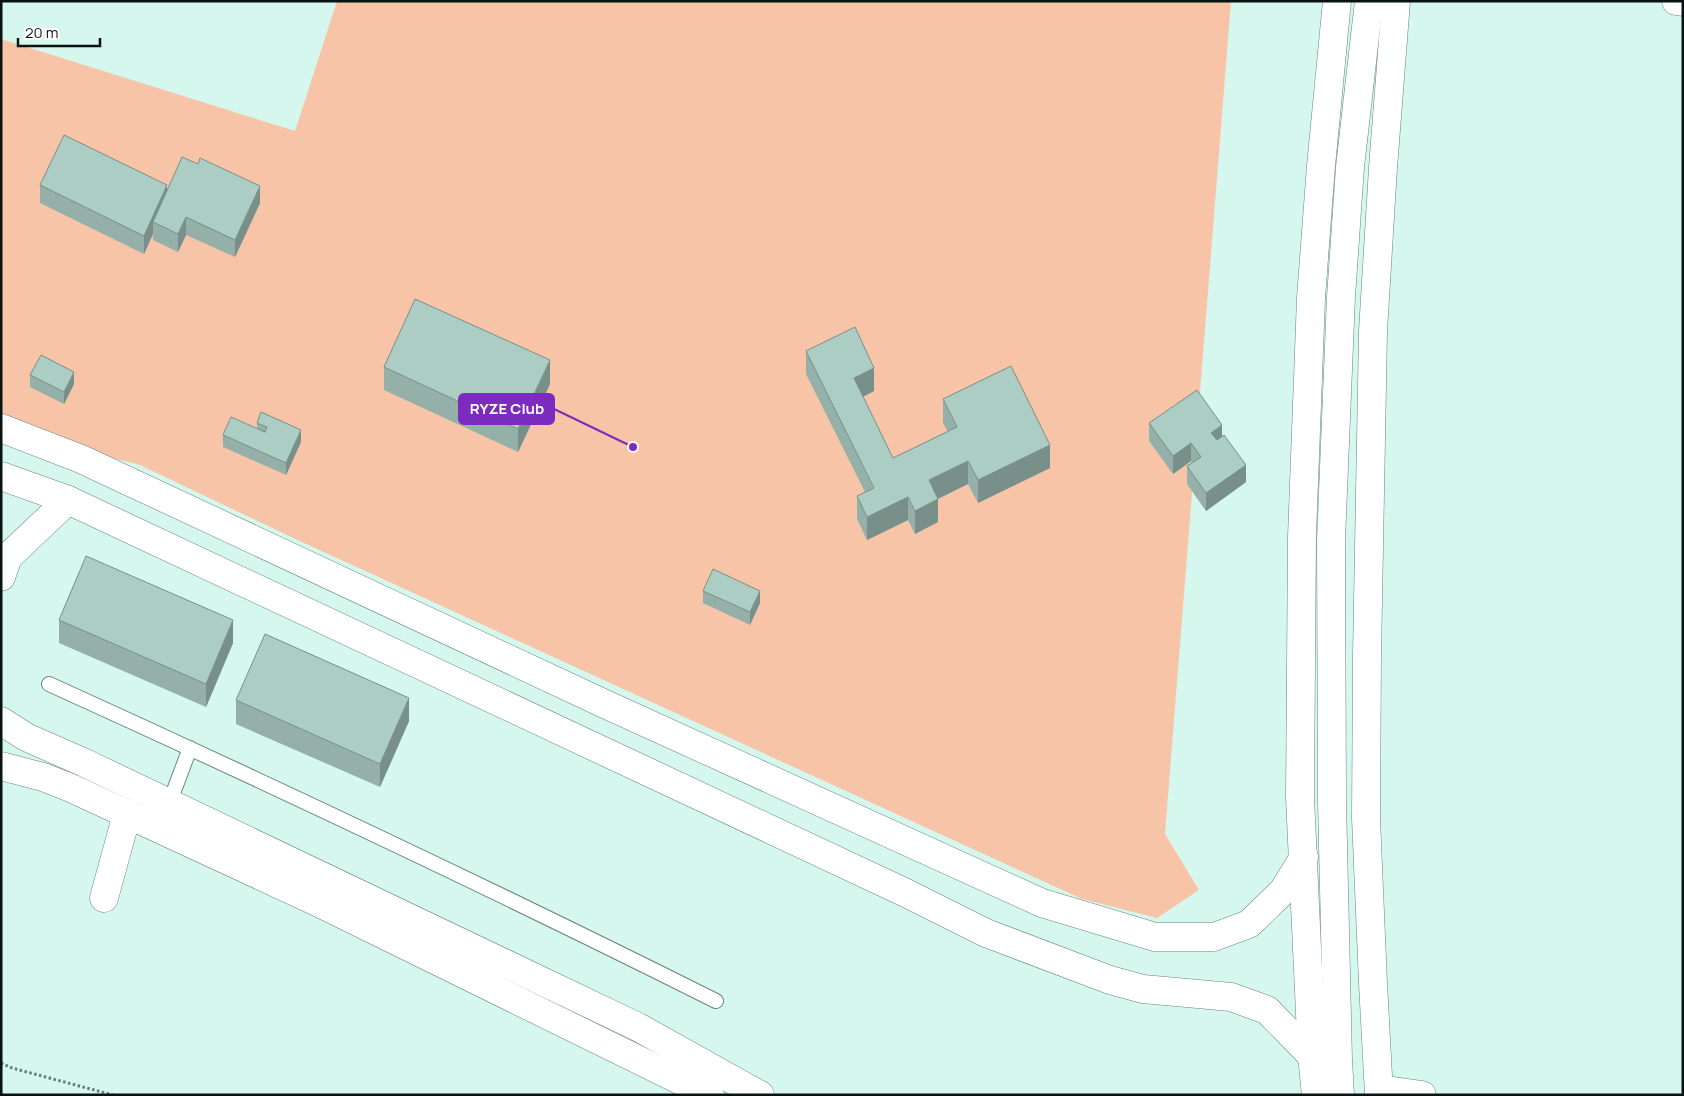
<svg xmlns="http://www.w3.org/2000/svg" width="1684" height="1096" viewBox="0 0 1684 1096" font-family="Manrope,sans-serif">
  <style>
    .green { fill: #f8c4a8 }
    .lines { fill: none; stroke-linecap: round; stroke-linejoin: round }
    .service-casing { stroke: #67867e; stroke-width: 16 }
    .minor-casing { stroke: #67867e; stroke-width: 29 }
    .path { stroke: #677d77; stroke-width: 3; stroke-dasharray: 2.5 2.5; stroke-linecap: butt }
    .service { stroke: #fff; stroke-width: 14 }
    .minor { stroke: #fff; stroke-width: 28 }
    .wall { fill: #94b0a9 }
    .shaded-wall { fill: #789089 }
    .building { fill: #accdc4; stroke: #789089 }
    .leader { fill: none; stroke: #7b2cbf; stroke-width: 2 }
    .callout-dot { fill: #7b2cbf; stroke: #fff; stroke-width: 2 }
    .callout { fill: #7b2cbf; stroke: #7b2cbf; stroke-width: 2 }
    .callout-label { font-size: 15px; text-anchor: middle; font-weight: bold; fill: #fff }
  </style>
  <rect width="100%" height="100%" fill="#d5f7ed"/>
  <path class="green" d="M 337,1 L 1231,1 L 1165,834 L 1199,890 L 1157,918 L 1082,899 L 291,537 L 140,465 L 1,429 L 1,39 L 295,131 Z"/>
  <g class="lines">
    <g class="service-casing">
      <g id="service">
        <path d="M 49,684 C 274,786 496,891 716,1001"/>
        <path d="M 169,804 L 190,748"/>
      </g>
    </g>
    <g class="minor-casing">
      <g id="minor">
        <path d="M 1676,1 L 1683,2"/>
        <path d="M 1,428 L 81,459 L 607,705 L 1042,903 L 1155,937 L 1214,937 L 1249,924 L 1283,891 L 1304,857"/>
        <path d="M 1,476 L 68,500 L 906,893 L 986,933 L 1110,980 L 1143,989 L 1231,997 L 1267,1010 L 1312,1056"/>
        <path d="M 1,577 L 8,557 L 68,500"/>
        <path d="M 1,721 L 26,737 L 85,763 L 638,1027 L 760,1095"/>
        <path d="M 1,766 L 43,777 L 71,788 L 315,901 L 710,1095"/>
        <path d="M 104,898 L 127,814"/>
        <path d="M 1379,1089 L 1422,1095"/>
        <path d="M 1316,1095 L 1312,1056 L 1300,797 L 1302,537 L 1311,298 L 1321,166 L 1337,1"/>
        <path d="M 1340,1095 L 1338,1060 L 1332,801 L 1331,540 L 1341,297 L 1350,167 L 1369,1"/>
        <path d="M 1379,1095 L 1373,983 L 1366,818 L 1367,656 L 1373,331 L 1383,168 L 1396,1"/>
      </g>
    </g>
    <path class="path" d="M 1,1063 L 12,1068 L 113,1095"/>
    <use href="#service" class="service"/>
    <use href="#minor" class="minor"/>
  </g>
  <g class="wall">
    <path d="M 40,185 L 167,191 L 260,203 L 235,257 L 186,235 L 178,252 L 153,240 L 153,234 L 144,254 L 40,203 Z"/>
    <path d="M 806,351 L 874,391 L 863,397 L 893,458 L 948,432 L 943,423 L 943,399 L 1050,468 L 978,503 L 968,484 L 938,499 L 938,522 L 915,534 L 908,520 L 867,540 L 857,519 L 857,496 L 865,492 L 806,374 Z"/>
    <path d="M 384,367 L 550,384 L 518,452 L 384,390 Z"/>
    <path d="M 30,375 L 74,384 L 64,404 L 30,387 Z"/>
    <path d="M 257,423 L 301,442 L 286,475 L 223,447 L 223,435 L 257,428 Z"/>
    <path d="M 1149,423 L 1222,437 L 1246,482 L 1206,511 L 1187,484 L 1187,466 L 1192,463 L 1191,461 L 1173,474 L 1149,441 Z"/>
    <path d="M 703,591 L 760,603 L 750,625 L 703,603 Z"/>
    <path d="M 59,620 L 233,643 L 206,707 L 59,643 Z"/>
    <path d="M 236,700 L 409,721 L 380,787 L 236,724 Z"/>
  </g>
  <g class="shaded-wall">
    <path d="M 167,185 L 167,203 L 153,222 L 153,234 L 144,254 L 144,236 Z"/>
    <path d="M 260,186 L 260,203 L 235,257 L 235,240 Z"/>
    <path d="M 186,217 L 186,235 L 178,252 L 178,234 Z"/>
    <path d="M 550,360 L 550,384 L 518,452 L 518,429 Z"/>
    <path d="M 874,368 L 874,391 L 854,401 L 854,378 Z"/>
    <path d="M 74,372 L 74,384 L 64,404 L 64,392 Z"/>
    <path d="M 1222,425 L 1222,443 L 1211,451 L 1211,433 Z"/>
    <path d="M 301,430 L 301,442 L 286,475 L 286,463 Z"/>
    <path d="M 1191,443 L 1191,461 L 1173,474 L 1173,456 Z"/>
    <path d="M 1050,445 L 1050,468 L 978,503 L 978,480 Z"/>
    <path d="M 968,461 L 968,484 L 929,503 L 929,480 Z"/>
    <path d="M 1246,465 L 1246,482 L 1206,511 L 1206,493 Z"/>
    <path d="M 908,497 L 908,520 L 867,540 L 867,517 Z"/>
    <path d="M 938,499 L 938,522 L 915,534 L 915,511 Z"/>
    <path d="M 760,591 L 760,603 L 750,625 L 750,612 Z"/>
    <path d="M 233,620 L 233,643 L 206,707 L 206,684 Z"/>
    <path d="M 409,698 L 409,721 L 380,787 L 380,764 Z"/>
  </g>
  <g class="building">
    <path d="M 64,135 L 167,185 L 144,236 L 40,185 Z"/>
    <path d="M 182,157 L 198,164 L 200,158 L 260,186 L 235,240 L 186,217 L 178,234 L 153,222 Z"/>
    <path d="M 415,299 L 550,360 L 518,429 L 384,367 Z"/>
    <path d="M 855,327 L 874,368 L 854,378 L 893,458 L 957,427 L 943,399 L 1011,366 L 1050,445 L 978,480 L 968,461 L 929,480 L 938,499 L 915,511 L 908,497 L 867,517 L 857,496 L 874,488 L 806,351 Z"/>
    <path d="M 41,355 L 74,372 L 64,392 L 30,375 Z"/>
    <path d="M 1197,390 L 1222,425 L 1211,433 L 1217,440 L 1224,435 L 1246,465 L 1206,493 L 1187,466 L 1201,457 L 1191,443 L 1173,456 L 1149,423 Z"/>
    <path d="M 261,412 L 301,430 L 286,463 L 223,435 L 231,417 L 265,432 L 267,427 L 257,423 Z"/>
    <path d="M 86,556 L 233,620 L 206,684 L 59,620 Z"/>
    <path d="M 713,569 L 760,591 L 750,612 L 703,591 Z"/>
    <path d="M 265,634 L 409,698 L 380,764 L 236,700 Z"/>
  </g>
  <path class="leader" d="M633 447L554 409"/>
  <circle class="callout-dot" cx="633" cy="447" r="5"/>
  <rect class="callout" x="459" y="394" width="95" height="30" rx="5"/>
  <g class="callout-label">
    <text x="507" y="414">RYZE Club</text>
  </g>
  <rect width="1684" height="1096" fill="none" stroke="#081411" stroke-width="5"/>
  <path d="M18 38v8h82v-8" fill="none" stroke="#081411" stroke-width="2.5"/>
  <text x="25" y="38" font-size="15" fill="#081411" stroke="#ffffff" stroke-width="4" paint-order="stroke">20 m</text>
</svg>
